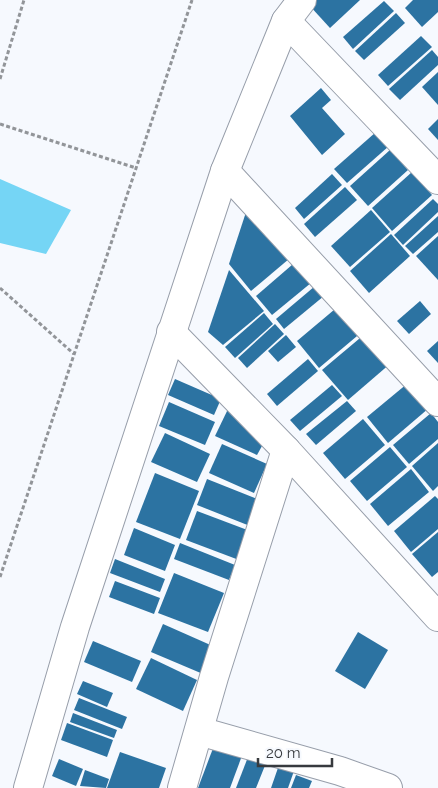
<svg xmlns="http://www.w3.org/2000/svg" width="438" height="788" viewBox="0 0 438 788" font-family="Raleway,sans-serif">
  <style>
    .water { fill: #75d5f5 }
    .building { fill: #2c73a2 }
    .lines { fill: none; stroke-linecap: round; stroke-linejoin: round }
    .street-casing { stroke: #979eaa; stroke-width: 30 }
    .path { stroke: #929599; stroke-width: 3; stroke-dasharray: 4 2.5; stroke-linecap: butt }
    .street { stroke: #fff; stroke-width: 28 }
  </style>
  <rect width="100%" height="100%" fill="#f6f9fe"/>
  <path class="water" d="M 0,179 L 71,210 L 46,254 L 0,243 Z"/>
  <g class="building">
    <path d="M 315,0 L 360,0 L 330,28 L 309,5 Z"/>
    <path d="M 413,0 L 438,0 L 438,12 L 422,27 L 405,8 Z"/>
    <path d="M 384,1 L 394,11 L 353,49 L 343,37 Z"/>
    <path d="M 396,13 L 405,23 L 364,60 L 355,51 Z"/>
    <path d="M 421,36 L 432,47 L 388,86 L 378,75 Z"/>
    <path d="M 432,50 L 438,57 L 438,65 L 400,100 L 389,89 Z"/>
    <path d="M 438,72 L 438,105 L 422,87 Z"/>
    <path d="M 321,88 L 331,100 L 322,108 L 345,134 L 322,155 L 290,116 Z"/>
    <path d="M 438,119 L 438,140 L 428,129 Z"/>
    <path d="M 376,132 L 389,146 L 347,183 L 334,169 Z"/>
    <path d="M 390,150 L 408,170 L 368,206 L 350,186 Z"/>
    <path d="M 412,172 L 432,195 L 392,231 L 372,208 Z"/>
    <path d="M 332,174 L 342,185 L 304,219 L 295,208 Z"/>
    <path d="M 345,187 L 357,200 L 315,237 L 304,224 Z"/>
    <path d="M 433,199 L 438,204 L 438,212 L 403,245 L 394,235 Z"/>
    <path d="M 248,206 L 296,253 L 251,291 L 229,264 Z"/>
    <path d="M 371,210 L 390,232 L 350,267 L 331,246 Z"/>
    <path d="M 438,216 L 438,232 L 413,254 L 405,246 Z"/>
    <path d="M 391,234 L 410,256 L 369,293 L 350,271 Z"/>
    <path d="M 438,236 L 438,280 L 416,256 Z"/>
    <path d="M 300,258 L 317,278 L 272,315 L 256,296 Z"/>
    <path d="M 229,270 L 264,311 L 223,345 L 208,332 Z"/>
    <path d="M 321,281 L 330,291 L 284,329 L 276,319 Z"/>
    <path d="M 420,301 L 431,314 L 409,334 L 397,321 Z"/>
    <path d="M 341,304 L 363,331 L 319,368 L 297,341 Z"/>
    <path d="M 264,313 L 273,324 L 235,358 L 225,347 Z"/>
    <path d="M 275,324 L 284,334 L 247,368 L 238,358 Z"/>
    <path d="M 366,333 L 391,363 L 348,400 L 322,370 Z"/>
    <path d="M 286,335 L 296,347 L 278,362 L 268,351 Z"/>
    <path d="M 438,341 L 438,363 L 427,351 Z"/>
    <path d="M 308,359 L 318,371 L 277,406 L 267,394 Z"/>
    <path d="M 175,379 L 221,399 L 214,415 L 168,395 Z"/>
    <path d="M 408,383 L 429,408 L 388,443 L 367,417 Z"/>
    <path d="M 332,385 L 342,396 L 300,431 L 290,420 Z"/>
    <path d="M 347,401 L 356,411 L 316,445 L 306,434 Z"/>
    <path d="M 169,402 L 215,422 L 205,445 L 159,426 Z"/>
    <path d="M 229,407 L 267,437 L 257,455 L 215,436 Z"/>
    <path d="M 431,413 L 438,422 L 438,439 L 409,464 L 393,445 Z"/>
    <path d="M 363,419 L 385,445 L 345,479 L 323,453 Z"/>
    <path d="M 165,433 L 210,454 L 197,482 L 151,462 Z"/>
    <path d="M 438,443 L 438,486 L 433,491 L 412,466 Z"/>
    <path d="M 222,444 L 267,464 L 254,493 L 209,473 Z"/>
    <path d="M 390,447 L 407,467 L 367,501 L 350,481 Z"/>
    <path d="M 411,469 L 429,492 L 388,526 L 370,504 Z"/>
    <path d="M 155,473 L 199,491 L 180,539 L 136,522 Z"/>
    <path d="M 207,479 L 260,500 L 250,526 L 197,505 Z"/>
    <path d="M 435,496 L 438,499 L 438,529 L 411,552 L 394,531 Z"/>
    <path d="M 197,511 L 250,531 L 239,560 L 186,540 Z"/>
    <path d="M 134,528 L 175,545 L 165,571 L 124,555 Z"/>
    <path d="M 438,532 L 438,572 L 432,577 L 412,554 Z"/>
    <path d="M 180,543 L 235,565 L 229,580 L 174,559 Z"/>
    <path d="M 115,559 L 165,579 L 160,592 L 110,573 Z"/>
    <path d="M 174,573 L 224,593 L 208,632 L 158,613 Z"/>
    <path d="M 115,581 L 160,598 L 154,614 L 109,597 Z"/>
    <path d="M 163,624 L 215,647 L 203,674 L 151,652 Z"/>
    <path d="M 358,632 L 388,650 L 365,689 L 335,671 Z"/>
    <path d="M 93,641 L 141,661 L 132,682 L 84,662 Z"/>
    <path d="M 151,658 L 197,680 L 183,711 L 136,689 Z"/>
    <path d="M 83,681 L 113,693 L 107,707 L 77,694 Z"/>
    <path d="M 79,698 L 127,717 L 122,729 L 74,710 Z"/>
    <path d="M 73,713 L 117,730 L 114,738 L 70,722 Z"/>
    <path d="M 67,723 L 113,740 L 107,757 L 61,740 Z"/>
    <path d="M 215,743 L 243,753 L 230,788 L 198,788 Z"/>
    <path d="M 120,752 L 166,768 L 159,788 L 107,788 Z"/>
    <path d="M 248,757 L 266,763 L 256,788 L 236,788 Z"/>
    <path d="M 59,759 L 83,769 L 76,786 L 52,776 Z"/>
    <path d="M 279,765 L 294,771 L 288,788 L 271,788 Z"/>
    <path d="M 85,770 L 109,779 L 106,788 L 80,786 Z"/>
    <path d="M 296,775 L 312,781 L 309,788 L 291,788 Z"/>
  </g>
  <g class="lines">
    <g class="street-casing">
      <g id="street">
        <path d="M 286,21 L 438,180"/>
        <path d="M 225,171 L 438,402"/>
        <path d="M 171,332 L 286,450 L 438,617"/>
        <path d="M 199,731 L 340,771 L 388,788"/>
        <path d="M 28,788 L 75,627 L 225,171 L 286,21 L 302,0"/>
        <path d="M 182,788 L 214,677 L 286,450"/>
      </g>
    </g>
    <g class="path">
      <path d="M 0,79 L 24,0"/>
      <path d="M 0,124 L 136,168"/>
      <path d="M 0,288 L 74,354"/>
      <path d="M 0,577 L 192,0"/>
    </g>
    <use href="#street" class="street"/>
  </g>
  <path d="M258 758v8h74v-8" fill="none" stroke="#373a3e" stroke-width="2.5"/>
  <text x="266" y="758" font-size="15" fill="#373a3e" stroke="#f6f9fe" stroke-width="4" paint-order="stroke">20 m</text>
</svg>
